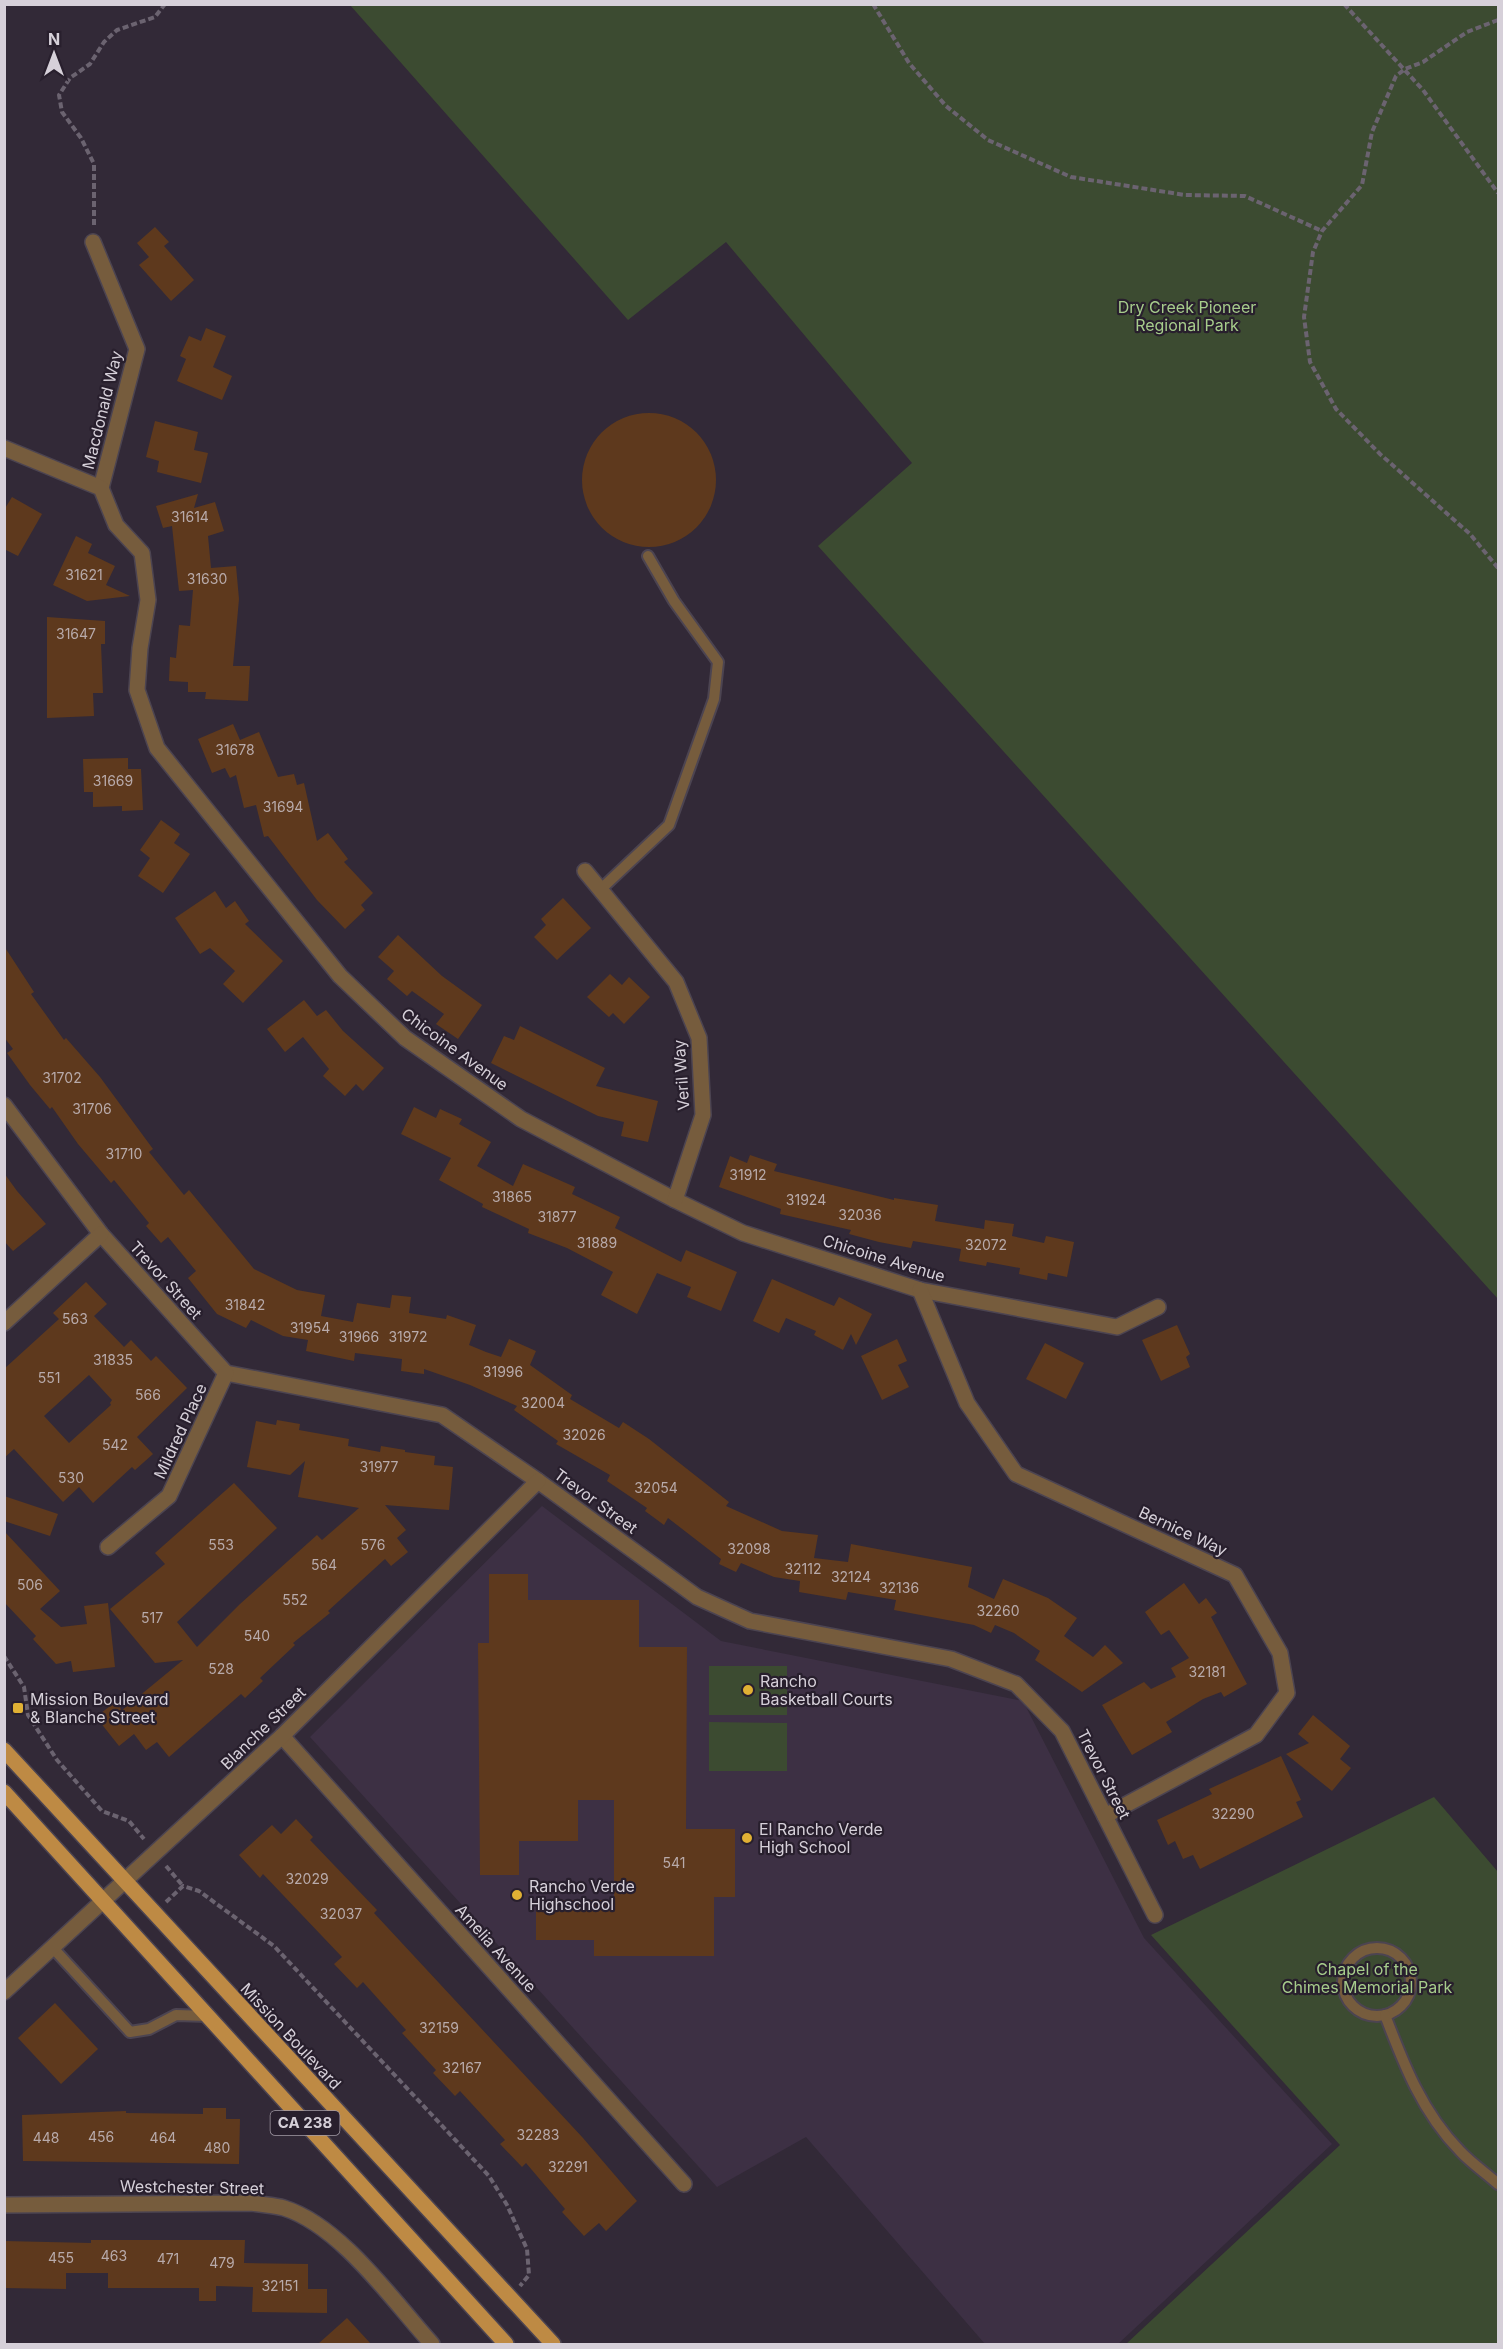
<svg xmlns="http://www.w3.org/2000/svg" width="1503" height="2349" viewBox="0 0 1503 2349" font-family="Inter,sans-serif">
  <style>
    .built { fill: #3d3044 }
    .green { fill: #3c4b31 }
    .building { fill: #5e391d; fill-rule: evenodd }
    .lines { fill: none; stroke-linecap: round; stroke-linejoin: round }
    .service-casing { stroke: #4c4451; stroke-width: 14 }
    .minor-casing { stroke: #4c4451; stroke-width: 18 }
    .primary-casing { stroke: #4c4451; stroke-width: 18 }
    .path { stroke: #6b6370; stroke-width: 4; stroke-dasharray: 6 3; stroke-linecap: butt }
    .service { stroke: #765c3d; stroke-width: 10 }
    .minor { stroke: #765c3d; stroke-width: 15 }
    .primary { stroke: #be8a44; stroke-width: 15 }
    .poi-dot { fill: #e0b034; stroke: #281f2d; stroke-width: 2 }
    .labels { text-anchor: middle; stroke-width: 4.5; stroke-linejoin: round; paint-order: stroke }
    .number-label { font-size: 14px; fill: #b8aaaa }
    .shield { fill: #281f2d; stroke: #a29ba5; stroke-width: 1.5 }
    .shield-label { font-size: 15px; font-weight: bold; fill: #d6d0d9 }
    .park-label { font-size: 16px; fill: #a6cc8b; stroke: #281f2d }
    .street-label { font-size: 16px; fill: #d6d0d9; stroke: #281f2d }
    .poi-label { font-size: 16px; fill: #d6d0d9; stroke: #281f2d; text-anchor: start }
  </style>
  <rect width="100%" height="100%" fill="#322937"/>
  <path class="built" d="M 542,1506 L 721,1641 L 1023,1701 L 1144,1938 L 1332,2144 L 1118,2344 L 985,2344 L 806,2137 L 717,2187 L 310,1737 Z"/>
  <g class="green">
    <path d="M 350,5 L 1498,5 L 1498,1299 L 818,546 L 912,463 L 726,242 L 628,320 Z"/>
    <rect x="709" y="1666" width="78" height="49"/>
    <path d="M 709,1722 L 787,1723 L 787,1771 L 709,1771 Z"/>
    <path d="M 1434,1797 L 1498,1872 L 1498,2344 L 1126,2344 L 1340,2145 L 1151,1935 Z"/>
  </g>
  <g class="building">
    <path d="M 155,227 L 169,242 L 164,246 L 194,280 L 171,301 L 139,265 L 149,257 L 137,243 Z"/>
    <path d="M 206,328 L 226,336 L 213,367 L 232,376 L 222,400 L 177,381 L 186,359 L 180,356 L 189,336 L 201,341 Z"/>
    <circle cx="649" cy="480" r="67"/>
    <path d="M 155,421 L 198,432 L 194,450 L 208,453 L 201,483 L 157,472 L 159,461 L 146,457 Z"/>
    <path d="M 198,494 L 194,508 L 215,502 L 224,531 L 208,536 L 211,568 L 236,566 L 239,599 L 233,666 L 250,666 L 248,701 L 205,699 L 206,692 L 188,692 L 188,682 L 169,681 L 170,657 L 176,658 L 179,625 L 190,626 L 193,590 L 179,591 L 172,526 L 163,528 L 156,506 Z"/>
    <path d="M 12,497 L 42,514 L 18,556 L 4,549 L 4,510 Z"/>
    <path d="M 76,536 L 92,544 L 88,553 L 115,566 L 106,585 L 130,596 L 87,601 L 53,585 Z"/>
    <path d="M 47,617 L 105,621 L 105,644 L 101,644 L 103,693 L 93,693 L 94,716 L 47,718 Z"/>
    <path d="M 233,724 L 240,740 L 259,732 L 278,777 L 294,774 L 297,785 L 304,783 L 317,841 L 328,833 L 348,859 L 344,862 L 373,893 L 361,905 L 365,910 L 345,929 L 317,900 L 268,836 L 264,837 L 256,805 L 244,808 L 236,775 L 230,778 L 225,768 L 212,773 L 198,739 Z"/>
    <path d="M 128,758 L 128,769 L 141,769 L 143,810 L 122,811 L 122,806 L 93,807 L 93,792 L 84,792 L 83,759 Z"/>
    <path d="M 161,820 L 180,834 L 174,843 L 190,854 L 163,893 L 138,876 L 150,858 L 140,850 Z"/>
    <path d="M 215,891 L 226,908 L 235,901 L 249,921 L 245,924 L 283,961 L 243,1003 L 223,984 L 235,971 L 210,948 L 200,954 L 175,918 Z"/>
    <path d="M 563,898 L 591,928 L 557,960 L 534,937 L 546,925 L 541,919 Z"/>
    <path d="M 398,935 L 442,976 L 482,1005 L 458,1039 L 436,1024 L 444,1014 L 412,991 L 407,996 L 387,979 L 394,971 L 378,957 Z"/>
    <path d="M 4,946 L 34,992 L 31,994 L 64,1040 L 66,1038 L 100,1077 L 153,1149 L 149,1152 L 184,1195 L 189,1190 L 254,1269 L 297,1290 L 325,1295 L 321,1316 L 353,1322 L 357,1303 L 390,1308 L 392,1295 L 411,1297 L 409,1313 L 446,1319 L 447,1315 L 476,1325 L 469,1345 L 486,1352 L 501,1357 L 509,1339 L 536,1351 L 530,1365 L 572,1395 L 570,1399 L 619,1428 L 623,1422 L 649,1439 L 729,1502 L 726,1506 L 782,1531 L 818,1535 L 814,1558 L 848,1562 L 851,1544 L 972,1567 L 968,1587 L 994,1599 L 1003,1579 L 1048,1598 L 1077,1618 L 1064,1636 L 1093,1657 L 1105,1645 L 1123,1663 L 1082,1692 L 1035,1660 L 1040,1651 L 1014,1633 L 995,1625 L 991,1633 L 974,1625 L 894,1610 L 896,1600 L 848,1592 L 846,1600 L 799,1592 L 800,1581 L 774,1577 L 741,1563 L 736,1572 L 719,1564 L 721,1559 L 668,1518 L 664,1525 L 645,1511 L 647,1508 L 607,1481 L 610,1475 L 556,1444 L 558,1441 L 514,1410 L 517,1406 L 470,1385 L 424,1369 L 424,1374 L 401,1371 L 402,1359 L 355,1353 L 354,1361 L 306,1351 L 308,1340 L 283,1336 L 251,1320 L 246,1328 L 217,1314 L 188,1278 L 196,1271 L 168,1237 L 161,1243 L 146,1226 L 149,1223 L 114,1180 L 111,1183 L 78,1144 L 52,1107 L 50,1109 L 30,1085 L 7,1053 L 13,1049 L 4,1037 Z"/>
    <path d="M 610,974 L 622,985 L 629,977 L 650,997 L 624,1024 L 613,1013 L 609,1017 L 587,997 Z"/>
    <path d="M 304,1000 L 317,1016 L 326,1010 L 343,1031 L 384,1068 L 363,1091 L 356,1084 L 345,1096 L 323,1076 L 329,1069 L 303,1037 L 285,1052 L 267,1029 Z"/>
    <path d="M 520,1026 L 605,1068 L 596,1086 L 658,1101 L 648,1142 L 621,1136 L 624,1122 L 598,1116 L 491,1063 L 504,1036 L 514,1040 Z"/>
    <path d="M 414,1107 L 436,1118 L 440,1109 L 462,1119 L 459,1124 L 491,1142 L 477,1166 L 513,1186 L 523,1164 L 575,1187 L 572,1194 L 620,1217 L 615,1228 L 681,1262 L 686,1250 L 737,1272 L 721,1311 L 687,1297 L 691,1287 L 657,1273 L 637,1314 L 601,1295 L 613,1272 L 567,1248 L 528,1233 L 529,1229 L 482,1207 L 483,1204 L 439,1180 L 451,1158 L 401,1134 Z"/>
    <path d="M 750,1155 L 777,1164 L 774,1171 L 894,1200 L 894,1198 L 938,1205 L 935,1221 L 984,1229 L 985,1220 L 1014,1224 L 1012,1236 L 1044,1243 L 1046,1236 L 1074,1242 L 1067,1277 L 1048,1273 L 1047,1280 L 1019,1274 L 1020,1268 L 987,1262 L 986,1266 L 959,1261 L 961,1249 L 913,1241 L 911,1248 L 879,1242 L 849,1234 L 851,1230 L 780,1214 L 781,1209 L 719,1187 L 730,1156 L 747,1163 Z"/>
    <path d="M 4,1173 L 17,1191 L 46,1224 L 13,1251 L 4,1241 Z"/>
    <path d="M 772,1279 L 834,1306 L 839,1297 L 872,1314 L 856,1345 L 851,1334 L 843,1350 L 814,1335 L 816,1331 L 786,1318 L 779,1333 L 753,1321 Z"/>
    <path d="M 86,1282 L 107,1304 L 94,1316 L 124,1347 L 131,1340 L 151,1361 L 156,1356 L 187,1388 L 137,1437 L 153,1454 L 135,1470 L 132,1467 L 93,1503 L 79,1487 L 63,1502 L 14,1449 L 4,1458 L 4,1369 L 59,1319 L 53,1313 ZM 89,1375 L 112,1400 L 110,1403 L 111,1405 L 69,1443 L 44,1416 Z"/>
    <path d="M 1177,1325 L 1190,1354 L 1186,1357 L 1190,1367 L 1161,1381 L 1142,1340 Z"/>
    <path d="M 897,1339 L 907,1361 L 898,1365 L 909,1387 L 882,1400 L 861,1356 Z"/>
    <path d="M 1045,1343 L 1084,1363 L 1066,1399 L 1026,1379 Z"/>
    <path d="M 277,1420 L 300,1424 L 299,1430 L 349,1439 L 348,1446 L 380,1452 L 381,1446 L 405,1450 L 405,1452 L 435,1456 L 434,1465 L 453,1467 L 449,1510 L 385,1505 L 406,1530 L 397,1538 L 408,1552 L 391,1566 L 385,1559 L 328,1611 L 330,1613 L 293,1643 L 295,1645 L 260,1678 L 263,1681 L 245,1698 L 241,1694 L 169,1757 L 157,1742 L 146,1750 L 134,1734 L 119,1746 L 96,1717 L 119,1699 L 121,1711 L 183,1660 L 155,1663 L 110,1609 L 165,1564 L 155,1553 L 234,1483 L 277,1528 L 177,1622 L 197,1647 L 240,1604 L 317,1535 L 322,1540 L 359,1508 L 298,1497 L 305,1461 L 290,1475 L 247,1467 L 256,1421 L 276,1425 Z"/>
    <path d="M 4,1496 L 58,1514 L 50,1536 L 4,1521 Z"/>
    <path d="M 4,1531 L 60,1591 L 40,1609 L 61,1627 L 87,1624 L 84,1606 L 108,1603 L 115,1667 L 73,1672 L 71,1661 L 56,1664 L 33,1639 L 36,1636 L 4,1602 Z"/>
    <path d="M 489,1574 L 528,1574 L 528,1600 L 639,1600 L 639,1647 L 687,1647 L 686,1829 L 735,1829 L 735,1897 L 714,1897 L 714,1956 L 594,1956 L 594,1940 L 536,1940 L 536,1900 L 614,1900 L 614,1800 L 578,1800 L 578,1841 L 519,1841 L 519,1875 L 480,1875 L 478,1643 L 489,1643 Z"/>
    <path d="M 1184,1583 L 1199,1604 L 1206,1598 L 1217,1613 L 1211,1617 L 1247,1684 L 1224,1697 L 1221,1692 L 1203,1699 L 1166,1722 L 1172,1732 L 1132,1755 L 1102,1705 L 1144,1682 L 1151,1689 L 1176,1677 L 1171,1668 L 1189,1658 L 1169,1630 L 1161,1635 L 1145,1612 Z"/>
    <path d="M 1313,1715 L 1350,1746 L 1340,1759 L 1351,1768 L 1332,1791 L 1286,1754 L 1309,1743 L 1298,1734 Z"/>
    <path d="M 1281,1756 L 1301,1800 L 1296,1802 L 1303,1817 L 1200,1869 L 1193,1855 L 1183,1859 L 1175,1841 L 1168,1845 L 1157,1820 L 1212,1794 L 1209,1789 Z"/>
    <path d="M 296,1819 L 313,1837 L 310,1840 L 377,1910 L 374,1913 L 583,2138 L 637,2201 L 606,2231 L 599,2223 L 584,2236 L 562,2212 L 565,2209 L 526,2163 L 522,2167 L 500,2144 L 505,2140 L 460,2091 L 455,2096 L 433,2073 L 436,2070 L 402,2033 L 406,2030 L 363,1982 L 357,1988 L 334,1964 L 342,1957 L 263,1874 L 260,1878 L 239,1855 L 272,1825 L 281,1834 Z"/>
    <path d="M 55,2003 L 98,2049 L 61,2084 L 18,2038 Z"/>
    <path d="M 203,2108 L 226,2108 L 226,2119 L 240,2119 L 239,2164 L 23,2161 L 22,2115 L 126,2111 L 126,2113 L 203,2114 Z"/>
    <path d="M 91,2240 L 245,2240 L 244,2263 L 308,2264 L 308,2289 L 327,2289 L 327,2313 L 252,2312 L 253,2287 L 216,2286 L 216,2301 L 199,2301 L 199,2288 L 108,2288 L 108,2273 L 66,2273 L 66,2289 L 4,2288 L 4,2241 L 91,2243 Z"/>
    <path d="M 347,2318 L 371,2344 L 318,2344 Z"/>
  </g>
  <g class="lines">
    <g class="service-casing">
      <g id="service">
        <path d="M 600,890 L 669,825 L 714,699 L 718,662 L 674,601 L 648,556"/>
        <path d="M 53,1948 L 130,2032 L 149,2029 L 176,2015 L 208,2016"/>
        <circle cx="1377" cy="1982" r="34"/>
        <path d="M 1385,2015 C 1404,2065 1422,2112 1460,2151 C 1471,2163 1486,2173 1498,2184"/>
      </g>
    </g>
    <g class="minor-casing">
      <g id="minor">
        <path d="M 93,242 L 137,349 L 101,488"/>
        <path d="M 4,448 L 101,488 L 116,525 L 142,553 L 148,600 L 140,648 L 137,690 L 157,748 L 340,976 L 405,1038 L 521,1119 L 675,1200 L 743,1233 L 920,1290 L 1117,1327 L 1158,1307"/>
        <path d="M 585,871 L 676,982 L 699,1038 L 703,1115 L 675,1200"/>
        <path d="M 4,1105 L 101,1234 L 226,1373 L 442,1415 L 538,1481 L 697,1597 L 750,1621 L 951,1659 L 1016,1684 L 1062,1731 L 1155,1915"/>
        <path d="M 920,1290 L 967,1403 L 1016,1474 L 1235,1575 L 1280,1653 L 1287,1693 L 1256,1735 L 1105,1816"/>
        <path d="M 4,1323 L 101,1234"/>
        <path d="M 108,1547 L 169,1496 L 226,1373"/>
        <path d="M 282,1736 L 684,2184"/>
        <path d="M 4,1992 L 282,1736 L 538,1481"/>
        <path d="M 4,2205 L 252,2203 C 263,2205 274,2205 284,2208 C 341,2226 393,2301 432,2344"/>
      </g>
    </g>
    <g class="primary-casing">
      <g id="primary">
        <path d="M 4,1750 L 553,2344"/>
        <path d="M 4,1792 L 506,2344"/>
      </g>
    </g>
    <g class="path">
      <path d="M 873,4 L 909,63 L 946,106 L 988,140 L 1071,177 L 1185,195 L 1245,196 L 1322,231"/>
      <path d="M 1344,4 L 1423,90 L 1498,193"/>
      <path d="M 1498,20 L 1467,32 L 1423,62 L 1405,69 L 1396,76 L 1372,132 L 1362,185 L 1322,231 L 1313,252 L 1304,317 L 1310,362 L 1336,409 L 1380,454 L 1470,534 L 1498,568"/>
      <path d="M 94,225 L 94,164 L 81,138 L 62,112 L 59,95 L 70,78 L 90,64 L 104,42 L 117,30 L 155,17 L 165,4"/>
      <path d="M 4,1656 L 24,1687 L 28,1715 L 57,1760 L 102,1811 L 129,1821 L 144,1839"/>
      <path d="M 166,1866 L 183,1886"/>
      <path d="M 166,1902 L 183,1886 L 199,1891 L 274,1946 L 489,2176 L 507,2205 L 527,2249 L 529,2275 L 520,2286"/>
    </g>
    <use href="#service" class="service"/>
    <use href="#minor" class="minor"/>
    <use href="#primary" class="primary"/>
  </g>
  <g class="poi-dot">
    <circle cx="748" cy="1690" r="6"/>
    <rect x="12" y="1702" width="12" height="12" rx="3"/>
    <circle cx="747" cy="1838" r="6"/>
    <circle cx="517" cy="1895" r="6"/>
  </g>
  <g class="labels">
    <g class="number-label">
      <text x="190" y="522">31614</text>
      <text x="84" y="580">31621</text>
      <text x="207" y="584">31630</text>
      <text x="76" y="639">31647</text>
      <text x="235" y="755">31678</text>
      <text x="113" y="786">31669</text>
      <text x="283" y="812">31694</text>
      <text x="62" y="1083">31702</text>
      <text x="92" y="1114">31706</text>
      <text x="124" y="1159">31710</text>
      <text x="748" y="1180">31912</text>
      <text x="512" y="1202">31865</text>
      <text x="806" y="1205">31924</text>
      <text x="860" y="1220">32036</text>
      <text x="557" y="1222">31877</text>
      <text x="597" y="1248">31889</text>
      <text x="986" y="1250">32072</text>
      <text x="245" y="1310">31842</text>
      <text x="75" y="1324">563</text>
      <text x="310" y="1333">31954</text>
      <text x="359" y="1342">31966</text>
      <text x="408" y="1342">31972</text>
      <text x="113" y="1365">31835</text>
      <text x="503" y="1377">31996</text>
      <text x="49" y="1383">551</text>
      <text x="148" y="1400">566</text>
      <text x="543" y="1408">32004</text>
      <text x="584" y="1440">32026</text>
      <text x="115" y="1450">542</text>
      <text x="379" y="1472">31977</text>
      <text x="71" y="1483">530</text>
      <text x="656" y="1493">32054</text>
      <text x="221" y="1550">553</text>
      <text x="373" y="1550">576</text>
      <text x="749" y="1554">32098</text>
      <text x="324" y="1570">564</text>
      <text x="803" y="1574">32112</text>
      <text x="851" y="1582">32124</text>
      <text x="30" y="1590">506</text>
      <text x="899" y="1593">32136</text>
      <text x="295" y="1605">552</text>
      <text x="998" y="1616">32260</text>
      <text x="152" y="1623">517</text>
      <text x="257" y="1641">540</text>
      <text x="221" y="1674">528</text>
      <text x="1207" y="1677">32181</text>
      <text x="1233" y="1819">32290</text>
      <text x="674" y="1868">541</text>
      <text x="307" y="1884">32029</text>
      <text x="341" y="1919">32037</text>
      <text x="439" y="2033">32159</text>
      <text x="462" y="2073">32167</text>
      <text x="538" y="2140">32283</text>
      <text x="101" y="2142">456</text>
      <text x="46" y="2143">448</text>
      <text x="163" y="2143">464</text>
      <text x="217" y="2153">480</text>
      <text x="568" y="2172">32291</text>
      <text x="114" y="2261">463</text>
      <text x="61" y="2263">455</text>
      <text x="168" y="2264">471</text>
      <text x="222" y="2268">479</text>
      <text x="280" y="2291">32151</text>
    </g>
    <rect class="shield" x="270.5" y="2111" width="69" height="24" rx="4.5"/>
    <g class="shield-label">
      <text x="305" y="2128">CA 238</text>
    </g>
    <g class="park-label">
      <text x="1187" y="313">Dry Creek Pioneer<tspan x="1187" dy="18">Regional Park</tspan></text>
      <text x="1367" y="1975">Chapel of the<tspan x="1367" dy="18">Chimes Memorial Park</tspan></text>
    </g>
    <g class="street-label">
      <text transform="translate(102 410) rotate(-76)" y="6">Macdonald Way</text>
      <text transform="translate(455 1049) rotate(36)" y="6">Chicoine Avenue</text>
      <text transform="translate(681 1075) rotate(-94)" y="6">Veril Way</text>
      <text transform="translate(884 1258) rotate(17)" y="6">Chicoine Avenue</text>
      <text transform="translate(166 1280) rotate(48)" y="6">Trevor Street</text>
      <text transform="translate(180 1431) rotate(-65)" y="6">Mildred Place</text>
      <text transform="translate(596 1501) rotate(36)" y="6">Trevor Street</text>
      <text transform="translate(1183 1531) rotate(25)" y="6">Bernice Way</text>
      <text transform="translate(263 1728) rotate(-44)" y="6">Blanche Street</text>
      <text transform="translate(1104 1774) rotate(63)" y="6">Trevor Street</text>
      <text transform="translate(496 1948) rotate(48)" y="6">Amelia Avenue</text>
      <text transform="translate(291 2036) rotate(47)" y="6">Mission Boulevard</text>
      <text transform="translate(192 2187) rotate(1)" y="6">Westchester Street</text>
    </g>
    <g class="poi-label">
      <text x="760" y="1687">Rancho<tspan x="760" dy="18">Basketball Courts</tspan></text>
      <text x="30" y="1705">Mission Boulevard<tspan x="30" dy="18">&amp; Blanche Street</tspan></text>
      <text x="759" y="1835">El Rancho Verde<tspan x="759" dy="18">High School</tspan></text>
      <text x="529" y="1892">Rancho Verde<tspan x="529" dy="18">Highschool</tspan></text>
    </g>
  </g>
  <rect width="1503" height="2349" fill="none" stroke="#d6d0d9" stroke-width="12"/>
  <g transform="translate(54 54)" stroke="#281f2d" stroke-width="4.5" paint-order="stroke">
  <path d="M0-4.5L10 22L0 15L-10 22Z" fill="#d6d0d9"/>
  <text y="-9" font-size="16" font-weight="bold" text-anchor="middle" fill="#d6d0d9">N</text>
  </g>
</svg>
